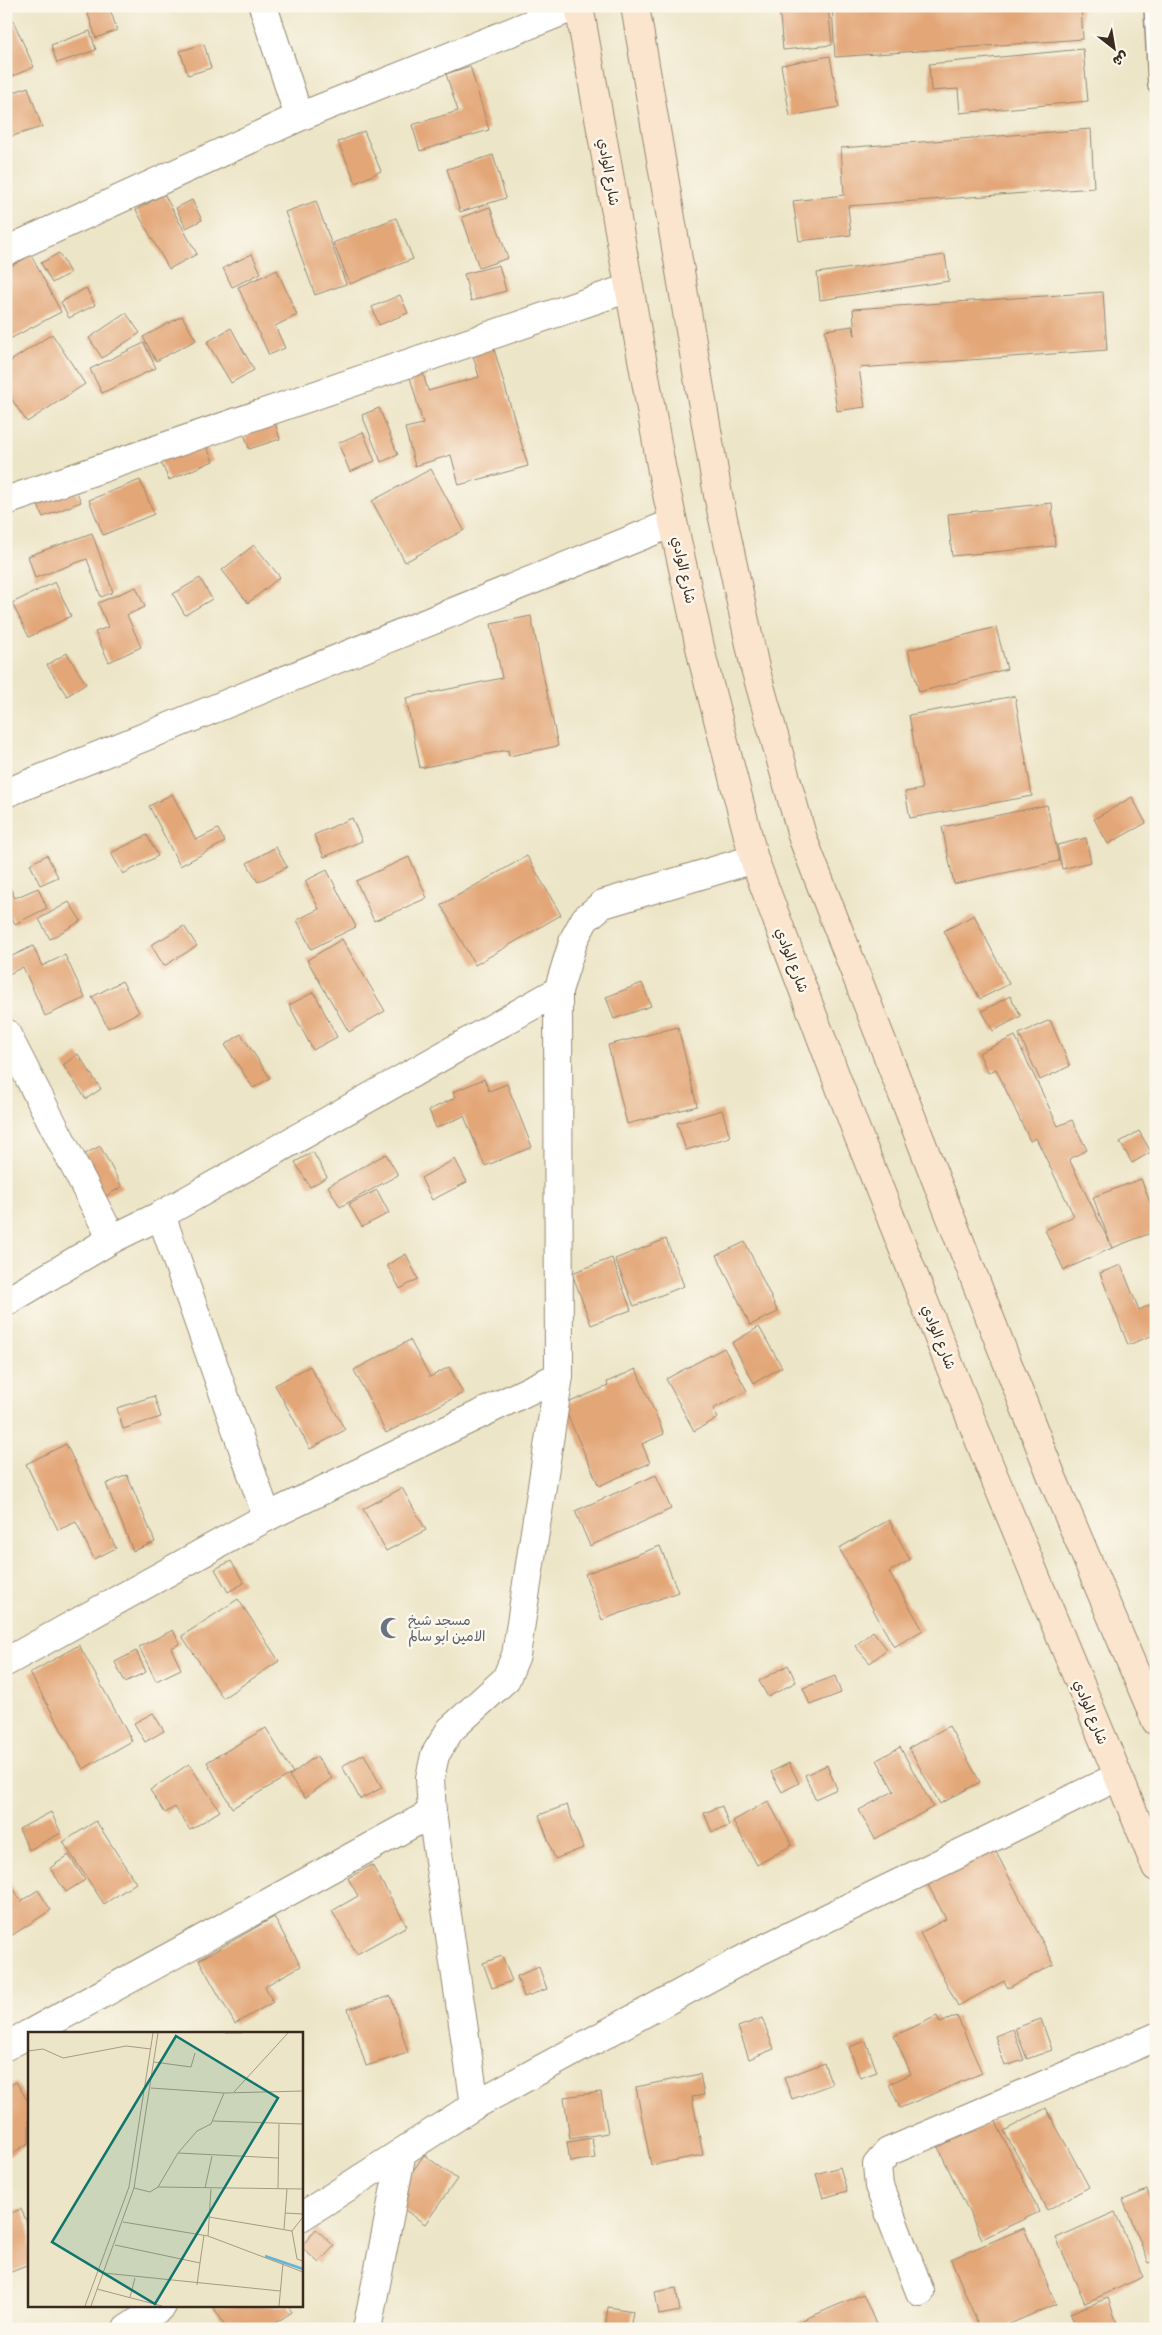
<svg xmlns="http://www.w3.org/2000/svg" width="1162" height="2335" viewBox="0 0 1162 2335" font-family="Pangolin,'Playpen Sans Arabic',sans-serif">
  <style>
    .building { fill: #e3a677 }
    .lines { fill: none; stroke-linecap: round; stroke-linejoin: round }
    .lane-casing { stroke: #948872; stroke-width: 18 }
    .street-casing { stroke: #948872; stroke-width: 30 }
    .secondary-casing { stroke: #948872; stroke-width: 30 }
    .lane { stroke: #fff; stroke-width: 15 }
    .street { stroke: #fff; stroke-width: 28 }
    .secondary { stroke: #fbe5cf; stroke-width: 28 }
    .labels { text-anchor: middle; stroke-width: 5; stroke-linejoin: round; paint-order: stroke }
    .street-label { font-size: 14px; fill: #3b2a1e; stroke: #fbf7ec }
    .worship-label { font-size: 14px; fill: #5b616d; stroke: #fbf7ec; text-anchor: start }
    .inset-river { fill: none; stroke: #61b5dd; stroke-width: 2.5 }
    .inset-road { fill: none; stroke: #a69a83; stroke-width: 1 }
    .view { fill: #0f766e; fill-opacity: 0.15; stroke: #0f766e; stroke-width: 2.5 }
    .inset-edge { fill: none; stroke: #3b2a1e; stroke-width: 2.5 }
  </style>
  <rect width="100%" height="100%" fill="#fbf7ec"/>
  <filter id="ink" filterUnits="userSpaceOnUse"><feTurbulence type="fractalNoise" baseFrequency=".02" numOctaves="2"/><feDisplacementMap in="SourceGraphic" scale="10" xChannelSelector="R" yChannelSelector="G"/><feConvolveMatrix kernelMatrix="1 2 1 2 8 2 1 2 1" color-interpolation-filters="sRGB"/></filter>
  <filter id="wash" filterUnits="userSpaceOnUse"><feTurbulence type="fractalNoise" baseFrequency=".0096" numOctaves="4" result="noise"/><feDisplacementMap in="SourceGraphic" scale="20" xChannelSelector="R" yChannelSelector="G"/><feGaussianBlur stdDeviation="1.12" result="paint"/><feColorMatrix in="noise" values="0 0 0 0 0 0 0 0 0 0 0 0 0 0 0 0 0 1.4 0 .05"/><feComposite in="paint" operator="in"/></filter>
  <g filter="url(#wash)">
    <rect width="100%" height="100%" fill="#ede5c7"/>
    <g id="blocks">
      <g class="building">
        <path d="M 101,6 L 109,6 L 117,30 L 96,38 L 87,11 Z"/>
        <path d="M 779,6 L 828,6 L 832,45 L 783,50 Z"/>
        <path d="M 832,6 L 1081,6 L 1083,39 L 835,57 Z"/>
        <path d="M 10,14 L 34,67 L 6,79 L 6,15 Z"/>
        <path d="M 90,31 L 96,50 L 57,63 L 51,45 Z"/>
        <path d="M 204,44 L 211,68 L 188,75 L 180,51 Z"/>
        <path d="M 1083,49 L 1088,101 L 960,113 L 958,89 L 931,91 L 929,64 Z"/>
        <path d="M 830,56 L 839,107 L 790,116 L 781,65 Z"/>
        <path d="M 470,66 L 489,130 L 420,151 L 412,125 L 458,111 L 446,74 Z"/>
        <path d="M 28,87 L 42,127 L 6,138 L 6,95 Z"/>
        <path d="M 1091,129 L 1094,188 L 848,206 L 851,235 L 799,241 L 793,201 L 844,195 L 841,148 Z"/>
        <path d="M 364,131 L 381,171 L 356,183 L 338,142 Z"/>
        <path d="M 493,155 L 506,198 L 460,212 L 447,169 Z"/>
        <path d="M 164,194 L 197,254 L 169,269 L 136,210 Z"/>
        <path d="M 192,200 L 202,220 L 186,228 L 176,208 Z"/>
        <path d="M 316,201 L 346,284 L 315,295 L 285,212 Z"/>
        <path d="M 490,207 L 508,258 L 479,268 L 462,217 Z"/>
        <path d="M 396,218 L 413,259 L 350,284 L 333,243 Z"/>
        <path d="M 59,253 L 70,273 L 52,283 L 41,263 Z"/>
        <path d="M 252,254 L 261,273 L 232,287 L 223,268 Z"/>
        <path d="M 31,255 L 61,312 L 6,341 L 6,269 Z"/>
        <path d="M 945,255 L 949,281 L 820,300 L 817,273 Z"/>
        <path d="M 499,265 L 506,291 L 471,301 L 464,274 Z"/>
        <path d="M 277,270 L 297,315 L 275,326 L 285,348 L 269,355 L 238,287 Z"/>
        <path d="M 86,288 L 95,305 L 69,318 L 61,302 Z"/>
        <path d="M 1103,292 L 1107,350 L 859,368 L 865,407 L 837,411 L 825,330 L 853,326 L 855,336 L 853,309 Z"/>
        <path d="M 400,295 L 408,313 L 379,325 L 372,307 Z"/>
        <path d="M 126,313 L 140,333 L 102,358 L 89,338 Z"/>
        <path d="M 182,316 L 196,340 L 156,361 L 143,337 Z"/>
        <path d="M 231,328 L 254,370 L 231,383 L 207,342 Z"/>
        <path d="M 52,334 L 85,384 L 27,422 L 6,391 L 6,364 Z"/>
        <path d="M 492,342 L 528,466 L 459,485 L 451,455 L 415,466 L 405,428 L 423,424 L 407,366 L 420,362 L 428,391 L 479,377 L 471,348 Z"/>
        <path d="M 144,343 L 156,368 L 102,393 L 90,369 Z"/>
        <path d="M 270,407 L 280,439 L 249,449 L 239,417 Z"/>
        <path d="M 379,408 L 398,455 L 381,462 L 362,415 Z"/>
        <path d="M 200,432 L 213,461 L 169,480 L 156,451 Z"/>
        <path d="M 363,432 L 375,461 L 350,472 L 338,443 Z"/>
        <path d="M 431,469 L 464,530 L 405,562 L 372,501 Z"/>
        <path d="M 71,478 L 81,502 L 43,517 L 33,494 Z"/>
        <path d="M 140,480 L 154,514 L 103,535 L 89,500 Z"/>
        <path d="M 1052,503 L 1055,546 L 952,556 L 948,514 Z"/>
        <path d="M 92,533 L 113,592 L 101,597 L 87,559 L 35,578 L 28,556 Z"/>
        <path d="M 254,545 L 280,577 L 248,603 L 222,570 Z"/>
        <path d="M 200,578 L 212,599 L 185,615 L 173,594 Z"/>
        <path d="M 55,582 L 71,616 L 29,637 L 12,603 Z"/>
        <path d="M 136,587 L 145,607 L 127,615 L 141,647 L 109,662 L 95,632 L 108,627 L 98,603 Z"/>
        <path d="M 531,616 L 558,746 L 509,756 L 508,750 L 420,768 L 406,698 L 502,678 L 491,624 Z"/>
        <path d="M 996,627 L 1007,669 L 919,692 L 908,650 Z"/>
        <path d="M 67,653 L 86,684 L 67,696 L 47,665 Z"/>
        <path d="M 1015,696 L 1032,796 L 910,818 L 905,792 L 922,789 L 909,715 Z"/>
        <path d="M 172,794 L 196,840 L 218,829 L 225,842 L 180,866 L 149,806 Z"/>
        <path d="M 1132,797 L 1146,823 L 1108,844 L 1094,819 Z"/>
        <path d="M 1047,805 L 1059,861 L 954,884 L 942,827 Z"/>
        <path d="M 352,818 L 362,841 L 324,857 L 314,835 Z"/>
        <path d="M 147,835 L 158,856 L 123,874 L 111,853 Z"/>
        <path d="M 1086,838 L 1091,862 L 1062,869 L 1057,845 Z"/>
        <path d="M 276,847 L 287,867 L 258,882 L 247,863 Z"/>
        <path d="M 47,855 L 58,877 L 40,885 L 30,864 Z"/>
        <path d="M 527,856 L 561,915 L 475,965 L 441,905 Z"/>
        <path d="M 409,857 L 427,898 L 374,921 L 356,881 Z"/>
        <path d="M 327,870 L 356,927 L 311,949 L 297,920 L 319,909 L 305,881 Z"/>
        <path d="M 6,879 L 15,898 L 38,888 L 47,908 L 15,924 L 6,905 Z"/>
        <path d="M 69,902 L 81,921 L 50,939 L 39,919 Z"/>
        <path d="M 974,915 L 1009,984 L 980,999 L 944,931 Z"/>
        <path d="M 184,926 L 197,946 L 164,966 L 151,945 Z"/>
        <path d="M 342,939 L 385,1011 L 349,1032 L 307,960 Z"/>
        <path d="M 33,946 L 42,966 L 65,955 L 85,998 L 45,1016 L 23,967 L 7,975 L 6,973 L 6,959 Z"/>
        <path d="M 122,981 L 139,1012 L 108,1028 L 92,997 Z"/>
        <path d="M 642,983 L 651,1006 L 614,1019 L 606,997 Z"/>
        <path d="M 314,992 L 337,1037 L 313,1050 L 289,1005 Z"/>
        <path d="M 1010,996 L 1021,1016 L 993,1031 L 982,1011 Z"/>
        <path d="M 1050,1020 L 1070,1066 L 1040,1080 L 1019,1034 Z"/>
        <path d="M 678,1027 L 697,1106 L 627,1124 L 608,1045 Z"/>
        <path d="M 241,1034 L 270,1078 L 253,1088 L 225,1045 Z"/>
        <path d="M 1015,1036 L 1058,1126 L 1072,1120 L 1087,1150 L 1069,1159 L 1112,1248 L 1064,1270 L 1045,1230 L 1074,1216 L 1036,1138 L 1030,1141 L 996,1069 L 988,1073 L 979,1053 Z"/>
        <path d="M 78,1054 L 101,1089 L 86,1099 L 63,1065 Z"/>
        <path d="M 484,1079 L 489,1091 L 507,1084 L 532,1147 L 485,1166 L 464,1116 L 436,1128 L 429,1110 L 455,1098 L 453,1092 Z"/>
        <path d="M 722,1110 L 730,1137 L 686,1150 L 677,1123 Z"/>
        <path d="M 1139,1131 L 1151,1152 L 1132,1163 L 1120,1142 Z"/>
        <path d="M 100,1146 L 122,1187 L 97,1201 L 74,1160 Z"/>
        <path d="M 313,1152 L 327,1177 L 310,1187 L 295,1162 Z"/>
        <path d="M 386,1154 L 398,1175 L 340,1207 L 328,1186 Z"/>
        <path d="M 455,1159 L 467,1182 L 432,1200 L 421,1178 Z"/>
        <path d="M 1141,1179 L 1156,1218 L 1156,1231 L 1112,1248 L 1093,1197 Z"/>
        <path d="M 377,1190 L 389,1213 L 362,1227 L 349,1204 Z"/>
        <path d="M 666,1239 L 684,1286 L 634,1306 L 615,1259 Z"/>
        <path d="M 745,1242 L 778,1312 L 750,1325 L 717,1255 Z"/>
        <path d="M 406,1254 L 418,1279 L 400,1289 L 387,1265 Z"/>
        <path d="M 612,1258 L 631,1310 L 591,1325 L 572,1273 Z"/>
        <path d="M 1121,1265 L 1139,1310 L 1154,1303 L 1156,1307 L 1156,1334 L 1128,1345 L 1100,1273 Z"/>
        <path d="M 759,1327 L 782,1367 L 754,1383 L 732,1343 Z"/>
        <path d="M 410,1340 L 430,1377 L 449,1367 L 463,1393 L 386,1433 L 354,1370 Z"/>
        <path d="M 724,1348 L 747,1391 L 713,1409 L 718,1418 L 694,1431 L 666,1379 Z"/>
        <path d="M 310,1366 L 345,1430 L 310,1449 L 275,1385 Z"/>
        <path d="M 636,1369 L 664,1434 L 642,1444 L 650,1463 L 599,1486 L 563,1405 L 608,1386 L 607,1382 Z"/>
        <path d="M 154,1396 L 161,1417 L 123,1429 L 117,1408 Z"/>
        <path d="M 66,1444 L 116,1548 L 94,1559 L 76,1522 L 58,1530 L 26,1464 Z"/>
        <path d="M 127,1475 L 155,1542 L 133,1551 L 106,1484 Z"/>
        <path d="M 656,1475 L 671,1509 L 590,1546 L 575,1511 Z"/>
        <path d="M 402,1488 L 426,1530 L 386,1551 L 363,1509 Z"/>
        <path d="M 889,1520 L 910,1560 L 889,1572 L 923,1630 L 894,1647 L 839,1548 Z"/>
        <path d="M 660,1546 L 678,1592 L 602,1620 L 585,1574 Z"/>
        <path d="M 231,1561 L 244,1583 L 228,1592 L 215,1569 Z"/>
        <path d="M 238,1599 L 279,1661 L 223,1698 L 182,1636 Z"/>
        <path d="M 173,1630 L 180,1644 L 171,1648 L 181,1669 L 156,1681 L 139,1647 Z"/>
        <path d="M 873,1631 L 887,1649 L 870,1663 L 855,1646 Z"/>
        <path d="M 79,1645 L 132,1741 L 83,1769 L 30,1673 Z"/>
        <path d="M 136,1651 L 146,1672 L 125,1682 L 115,1662 Z"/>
        <path d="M 788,1665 L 796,1682 L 768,1697 L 759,1681 Z"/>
        <path d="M 835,1676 L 841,1693 L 810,1705 L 803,1688 Z"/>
        <path d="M 153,1713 L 164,1731 L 145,1742 L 134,1723 Z"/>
        <path d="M 949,1726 L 980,1782 L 940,1804 L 909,1748 Z"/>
        <path d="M 266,1728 L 293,1773 L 232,1808 L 207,1762 Z"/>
        <path d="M 900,1747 L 933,1807 L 875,1839 L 859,1810 L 894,1791 L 877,1760 Z"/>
        <path d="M 364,1754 L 382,1788 L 360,1799 L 342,1766 Z"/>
        <path d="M 316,1756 L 332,1778 L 305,1798 L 289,1776 Z"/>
        <path d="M 789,1763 L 799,1783 L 782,1792 L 771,1772 Z"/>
        <path d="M 189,1764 L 220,1811 L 190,1830 L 175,1807 L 165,1813 L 150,1790 Z"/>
        <path d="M 827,1765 L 837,1789 L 815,1799 L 805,1775 Z"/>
        <path d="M 768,1801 L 792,1845 L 757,1865 L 733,1821 Z"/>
        <path d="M 567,1805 L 583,1848 L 555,1859 L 539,1815 Z"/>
        <path d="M 722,1806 L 729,1826 L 712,1832 L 704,1813 Z"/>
        <path d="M 51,1812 L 61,1833 L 29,1850 L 19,1829 Z"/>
        <path d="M 96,1821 L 136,1883 L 104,1904 L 63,1842 Z"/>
        <path d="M 995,1850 L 1054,1964 L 1008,1988 L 1004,1981 L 958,2006 L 920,1933 L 946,1919 L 928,1885 Z"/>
        <path d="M 69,1855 L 85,1880 L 66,1892 L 50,1868 Z"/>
        <path d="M 372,1865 L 407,1926 L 357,1954 L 332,1911 L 358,1896 L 348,1878 Z"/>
        <path d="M 6,1877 L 21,1901 L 38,1890 L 51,1910 L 8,1938 Z"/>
        <path d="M 274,1917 L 301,1966 L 265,1986 L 273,2002 L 235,2024 L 199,1960 Z"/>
        <path d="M 502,1956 L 512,1981 L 492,1988 L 483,1963 Z"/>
        <path d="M 539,1967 L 547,1989 L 524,1997 L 517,1976 Z"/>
        <path d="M 391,1996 L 408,2053 L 366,2066 L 348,2009 Z"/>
        <path d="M 937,2016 L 940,2023 L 957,2016 L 982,2073 L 900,2108 L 889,2084 L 911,2074 L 894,2036 Z"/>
        <path d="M 762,2018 L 774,2049 L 749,2059 L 738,2027 Z"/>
        <path d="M 1041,2019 L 1052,2050 L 1027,2059 L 1015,2028 Z"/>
        <path d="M 1013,2029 L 1024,2060 L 1005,2066 L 995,2036 Z"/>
        <path d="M 866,2041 L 877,2072 L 860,2078 L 849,2047 Z"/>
        <path d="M 824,2063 L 832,2084 L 792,2099 L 784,2078 Z"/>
        <path d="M 700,2074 L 704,2095 L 692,2097 L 703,2155 L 651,2165 L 636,2087 Z"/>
        <path d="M 16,2082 L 29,2103 L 29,2143 L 6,2157 L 6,2088 Z"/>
        <path d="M 601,2092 L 608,2133 L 570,2139 L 564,2097 Z"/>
        <path d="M 1046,2108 L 1089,2187 L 1047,2210 L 1004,2131 Z"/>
        <path d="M 995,2120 L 1039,2212 L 982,2239 L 938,2147 Z"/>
        <path d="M 592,2138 L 595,2158 L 570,2162 L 567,2142 Z"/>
        <path d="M 424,2155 L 457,2179 L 425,2224 L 392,2201 Z"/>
        <path d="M 840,2167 L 847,2191 L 823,2198 L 816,2174 Z"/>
        <path d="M 1147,2190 L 1156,2211 L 1156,2261 L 1149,2263 L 1123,2200 Z"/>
        <path d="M 21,2209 L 29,2227 L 29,2265 L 6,2274 L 6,2215 Z"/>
        <path d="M 1115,2212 L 1143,2277 L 1085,2303 L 1056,2238 Z"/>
        <path d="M 1024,2228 L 1056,2304 L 998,2329 L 980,2329 L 951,2259 Z"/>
        <path d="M 316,2229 L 334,2246 L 319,2263 L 301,2247 Z"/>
        <path d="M 676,2288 L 680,2311 L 659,2315 L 655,2292 Z"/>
        <path d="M 863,2294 L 878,2329 L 790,2329 L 789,2326 Z"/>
        <path d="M 1108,2298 L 1119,2329 L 1077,2329 L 1070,2313 Z"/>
        <path d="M 213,2306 L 288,2306 L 292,2312 L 266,2329 L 227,2329 Z"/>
        <path d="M 608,2307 L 633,2311 L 630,2329 L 605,2329 Z"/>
      </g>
    </g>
  </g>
  <g filter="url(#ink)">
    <use href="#blocks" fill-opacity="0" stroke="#948872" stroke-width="1"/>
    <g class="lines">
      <g class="lane-casing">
        <path id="lane" d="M 1152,6 L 1156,86"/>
      </g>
      <g class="street-casing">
        <g id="street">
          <path d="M 263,6 L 299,117"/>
          <path d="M 6,251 L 299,117 L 576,6"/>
          <path d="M 6,501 L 629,288"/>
          <path d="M 6,793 L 673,523"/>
          <path d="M 6,1033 L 112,1239"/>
          <path d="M 161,1215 L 267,1517"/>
          <path d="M 6,1302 L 112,1239 L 161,1215 L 558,991 L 574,939 L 585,919 L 603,904 L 754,859"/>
          <path d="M 6,1662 L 267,1517 L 559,1376"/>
          <path d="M 29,2034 L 432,1813"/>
          <path d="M 6,2046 L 29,2034"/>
          <path d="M 475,2105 L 432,1813 L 430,1778 L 435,1755 L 450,1730 L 506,1679 L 516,1655 L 559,1376 L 558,991"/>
          <path d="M 301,2217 L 475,2105 L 753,1954 L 1117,1777"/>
          <path d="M 920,2292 L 879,2186 L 877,2165 L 888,2152 L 1156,2037"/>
          <path d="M 127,2329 L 162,2306"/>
          <path d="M 367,2329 L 402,2152"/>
        </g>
      </g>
      <g class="secondary-casing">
        <g id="secondary">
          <path d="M 579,6 L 662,471 L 703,661 L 754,859 L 856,1130 L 986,1457 L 1156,1867"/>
          <path d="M 635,6 L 718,495 L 755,668 L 803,839 L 1052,1477 L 1156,1721"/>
        </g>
      </g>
      <use href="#lane" class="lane"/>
      <use href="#street" class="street"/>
      <use href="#secondary" class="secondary"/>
    </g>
  </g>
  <defs>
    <g id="mosque-bare" transform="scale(1.725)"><path d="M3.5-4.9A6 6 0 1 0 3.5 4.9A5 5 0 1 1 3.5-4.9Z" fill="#6b7280" stroke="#fbf7ec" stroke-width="2.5" paint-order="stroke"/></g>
  </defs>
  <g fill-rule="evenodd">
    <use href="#mosque-bare" x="391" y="1628"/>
  </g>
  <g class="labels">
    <g class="street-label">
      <text transform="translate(609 172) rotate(80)" y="5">شارع الوادي</text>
      <text transform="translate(684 570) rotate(78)" y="5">شارع الوادي</text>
      <text transform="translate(792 960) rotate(69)" y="5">شارع الوادي</text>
      <text transform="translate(939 1337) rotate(68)" y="5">شارع الوادي</text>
      <text transform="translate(1091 1712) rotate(68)" y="5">شارع الوادي</text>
    </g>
    <g class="worship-label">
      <text x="408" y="1625">مسجد شيخ<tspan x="408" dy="16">الامين ابو سالم</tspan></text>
    </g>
  </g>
  <g transform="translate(28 2032)">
    <rect width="275" height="275" fill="#ede5c7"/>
    <path class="inset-river" d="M 237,224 L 275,237"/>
    <path class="inset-road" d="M 197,1 L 214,1M 0,19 L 15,17 L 35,26 L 98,14 L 123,17M 126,30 L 163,35 L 167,21M 123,56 L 196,61 L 275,59M 206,60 L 260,1M 185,89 L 275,92M 150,121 L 250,126M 130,155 L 150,121 L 169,99 L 183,92 L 196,61M 106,156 L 122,160 L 130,155 L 275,157M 177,156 L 184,124M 250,157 L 251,92M 257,181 L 275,182M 181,185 L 264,199 L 275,185M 95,190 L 180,204 L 275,240M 256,197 L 259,157M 264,199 L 269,227 L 275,229M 180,204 L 183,157M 87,213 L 172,231 L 176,203M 76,241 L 252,259M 169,253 L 172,231M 69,257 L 134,274M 102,265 L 107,246M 57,274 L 101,155 L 125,1M 63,274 L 106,156 L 130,1M 251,274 L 255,231"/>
    <path class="view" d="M 148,4 L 250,66 L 127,272 L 24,210 Z"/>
    <rect width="275" height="275" class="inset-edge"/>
  </g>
  <rect width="1162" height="2335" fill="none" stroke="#fbf7ec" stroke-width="25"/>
  <g transform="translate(1114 48) rotate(149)" stroke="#fbf7ec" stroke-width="4" paint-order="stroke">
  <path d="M0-4L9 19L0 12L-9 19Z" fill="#3b2a1e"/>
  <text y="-8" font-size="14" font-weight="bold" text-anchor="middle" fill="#3b2a1e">ش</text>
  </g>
</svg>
